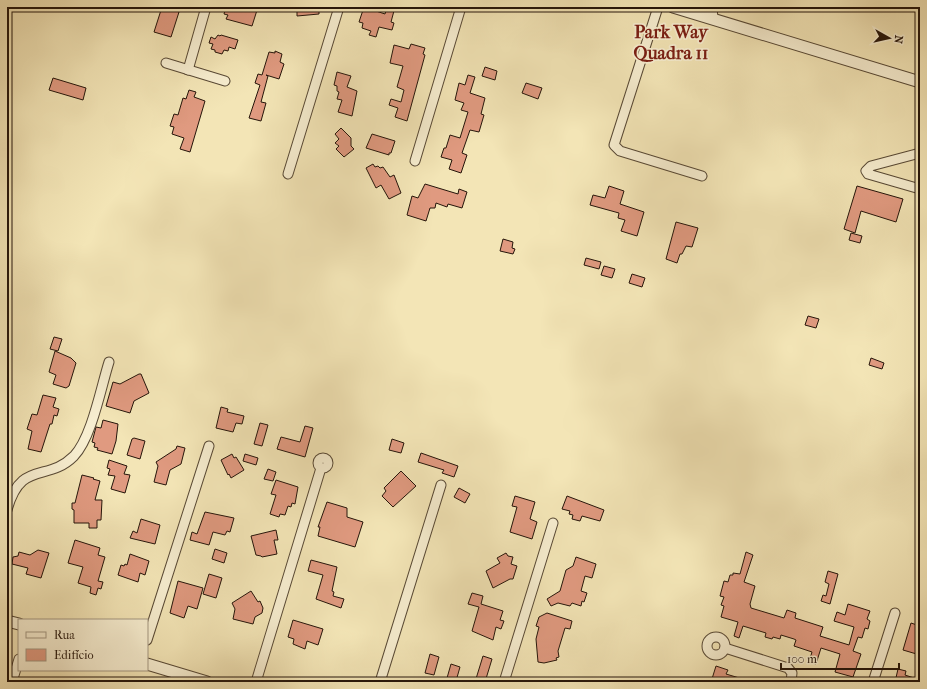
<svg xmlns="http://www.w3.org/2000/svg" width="927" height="689" viewBox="0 0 927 689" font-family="'IM FELL French Canon',serif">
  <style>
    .building { fill: #e09a80; stroke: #25150a }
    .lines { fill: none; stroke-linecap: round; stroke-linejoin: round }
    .minor-casing { stroke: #584935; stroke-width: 11 }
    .tertiary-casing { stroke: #584935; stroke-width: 13 }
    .minor { stroke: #f7eed0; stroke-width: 9 }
    .tertiary { stroke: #f7eed0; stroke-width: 11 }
    .labels { text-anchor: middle; stroke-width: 3.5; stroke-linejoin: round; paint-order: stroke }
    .district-label { font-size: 18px; font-weight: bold; fill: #7a1f14; stroke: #f7eed0 }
  </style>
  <rect width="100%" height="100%" fill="#f3e5b6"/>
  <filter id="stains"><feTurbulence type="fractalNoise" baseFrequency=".005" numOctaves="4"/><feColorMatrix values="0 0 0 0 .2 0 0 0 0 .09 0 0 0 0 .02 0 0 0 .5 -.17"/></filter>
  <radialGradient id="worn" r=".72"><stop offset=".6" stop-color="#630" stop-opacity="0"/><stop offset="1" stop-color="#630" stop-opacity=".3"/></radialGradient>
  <g class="building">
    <path d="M 162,7 L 174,7 L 173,10 L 179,12 L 171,37 L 154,32 Z"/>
    <path d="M 226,7 L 258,7 L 252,26 L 226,19 L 228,15 L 224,14 Z"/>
    <path d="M 297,7 L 319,7 L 319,14 L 297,16 Z"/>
    <path d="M 364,7 L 385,14 L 387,7 L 395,7 L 391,22 L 394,23 L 392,30 L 379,27 L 376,37 L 369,35 L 371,31 L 362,28 L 363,23 L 359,22 Z"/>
    <path d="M 218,35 L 220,36 L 221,35 L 238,40 L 235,49 L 229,47 L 228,51 L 224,50 L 222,54 L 215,52 L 215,50 L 211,49 L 213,44 L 209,43 L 211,37 L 215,39 Z"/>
    <path d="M 411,44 L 425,48 L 423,54 L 425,55 L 407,121 L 395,117 L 398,108 L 389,105 L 391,99 L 401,102 L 404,90 L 397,87 L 403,66 L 390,63 L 394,45 L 409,49 Z"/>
    <path d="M 275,51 L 282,54 L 280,62 L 284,64 L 279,79 L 266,75 L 268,76 L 261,102 L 266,103 L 261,121 L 249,118 L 260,85 L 255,83 L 258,74 L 262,75 L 269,52 L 275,53 Z"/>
    <path d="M 485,67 L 497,71 L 495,80 L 482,76 Z"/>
    <path d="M 337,72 L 351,76 L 347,87 L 357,91 L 352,116 L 338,112 L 342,100 L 337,99 L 339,92 L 337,91 L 337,86 L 334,85 Z"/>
    <path d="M 468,75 L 475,77 L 470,93 L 485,98 L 481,114 L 484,115 L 479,132 L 470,130 L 462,153 L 467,155 L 461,173 L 449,169 L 452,160 L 441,157 L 444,148 L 446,148 L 450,135 L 460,138 L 468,112 L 461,110 L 464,103 L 455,100 L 459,83 L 465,85 Z"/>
    <path d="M 53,78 L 86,88 L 83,100 L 49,90 Z"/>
    <path d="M 526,83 L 542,88 L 538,99 L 522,93 Z"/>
    <path d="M 189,90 L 196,92 L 194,97 L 205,101 L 190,152 L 180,149 L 184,138 L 172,134 L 174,127 L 170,126 L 174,114 L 178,115 L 183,98 L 186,99 Z"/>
    <path d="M 341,128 L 351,138 L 351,146 L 354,149 L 344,157 L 336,149 L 339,146 L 335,143 L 339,139 L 335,134 Z"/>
    <path d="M 372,134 L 395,141 L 391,153 L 389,153 L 389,155 L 366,148 Z"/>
    <path d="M 373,164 L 375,167 L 378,166 L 380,168 L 383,167 L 390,177 L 394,175 L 401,193 L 389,199 L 381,185 L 376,188 L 366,168 Z"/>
    <path d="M 425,184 L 458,194 L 459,189 L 467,192 L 462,208 L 448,204 L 447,207 L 436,203 L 435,208 L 430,208 L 426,221 L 407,215 L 412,196 L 418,198 Z"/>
    <path d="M 609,186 L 624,191 L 620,204 L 644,212 L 637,236 L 621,231 L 625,220 L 618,218 L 619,213 L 590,205 L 593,195 L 605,198 Z"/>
    <path d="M 857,186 L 903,199 L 896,222 L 861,211 L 855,233 L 844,229 Z"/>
    <path d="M 676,222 L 698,228 L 692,247 L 686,246 L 682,254 L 680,254 L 677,263 L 666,259 Z"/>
    <path d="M 851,233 L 862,236 L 860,243 L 849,240 Z"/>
    <path d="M 503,239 L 513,242 L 512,248 L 515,249 L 513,254 L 500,251 Z"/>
    <path d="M 586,258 L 601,262 L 599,269 L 584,265 Z"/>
    <path d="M 604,266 L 615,269 L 612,278 L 601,275 Z"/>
    <path d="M 632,274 L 645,278 L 642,287 L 629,283 Z"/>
    <path d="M 808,316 L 819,319 L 816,328 L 805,325 Z"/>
    <path d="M 54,337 L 62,339 L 58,351 L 50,349 Z"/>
    <path d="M 55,351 L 71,358 L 76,363 L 69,386 L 66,388 L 53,384 L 56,375 L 49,372 Z"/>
    <path d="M 871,358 L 884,363 L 882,369 L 869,365 Z"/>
    <path d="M 139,374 L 141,374 L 149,393 L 134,401 L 130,413 L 106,406 L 113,382 L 120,384 Z"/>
    <path d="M 43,395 L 56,398 L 53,407 L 59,409 L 57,416 L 54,415 L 52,424 L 50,424 L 41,452 L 28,449 L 32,431 L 27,429 L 32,414 L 37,415 Z"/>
    <path d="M 221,407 L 228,409 L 227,412 L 244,416 L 242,424 L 236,423 L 233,432 L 216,428 Z"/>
    <path d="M 103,420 L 118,424 L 116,441 L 112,454 L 97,450 L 98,448 L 94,447 L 95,443 L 92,442 L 96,427 L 101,428 Z"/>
    <path d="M 260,423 L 268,425 L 262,446 L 254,444 Z"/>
    <path d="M 305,426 L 313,428 L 305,457 L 277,449 L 281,437 L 300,442 Z"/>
    <path d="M 134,438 L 145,441 L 140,459 L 127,455 L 132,439 Z"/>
    <path d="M 392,439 L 404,443 L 401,453 L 389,450 Z"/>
    <path d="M 177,446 L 185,448 L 181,464 L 170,470 L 166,485 L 154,482 L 158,466 L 156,462 L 176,449 Z"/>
    <path d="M 421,453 L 458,466 L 454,477 L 442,473 L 444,470 L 418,462 Z"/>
    <path d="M 232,454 L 234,458 L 236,457 L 244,470 L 231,478 L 229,474 L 228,475 L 221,460 Z"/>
    <path d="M 245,454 L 258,458 L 256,465 L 243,461 Z"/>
    <path d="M 109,460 L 127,466 L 124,474 L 130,475 L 125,493 L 111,489 L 115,476 L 108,475 L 110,469 L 107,468 Z"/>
    <path d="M 268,469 L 276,472 L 273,481 L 264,479 Z"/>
    <path d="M 401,471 L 416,486 L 393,507 L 382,496 L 386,491 L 384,488 Z"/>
    <path d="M 82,475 L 94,478 L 93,479 L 100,481 L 95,500 L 102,500 L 101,520 L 97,520 L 97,528 L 89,528 L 89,523 L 74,523 L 74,510 L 72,509 L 72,503 L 75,503 Z"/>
    <path d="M 276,480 L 298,487 L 295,504 L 292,503 L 291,507 L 288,506 L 285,515 L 280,514 L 279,517 L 270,514 L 276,495 L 271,494 Z"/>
    <path d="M 459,488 L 470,494 L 465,503 L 454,497 Z"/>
    <path d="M 515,496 L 535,502 L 530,519 L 537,522 L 532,539 L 510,532 L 517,507 L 512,506 Z"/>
    <path d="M 567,496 L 604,510 L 600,521 L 582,516 L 580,521 L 572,519 L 573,515 L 569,514 L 570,511 L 562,509 Z"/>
    <path d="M 327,502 L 347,508 L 347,517 L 363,522 L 355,547 L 318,536 L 320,527 L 318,527 Z"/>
    <path d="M 205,512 L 234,518 L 230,532 L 227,531 L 225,535 L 213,532 L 209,545 L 190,540 L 192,532 L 197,534 Z"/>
    <path d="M 141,519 L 160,525 L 155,544 L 130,538 L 133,531 L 137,533 Z"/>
    <path d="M 276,530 L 278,540 L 274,540 L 277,554 L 262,557 L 261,556 L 256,555 L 251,536 Z"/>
    <path d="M 75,540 L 100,548 L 98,555 L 105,557 L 98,581 L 103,582 L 101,589 L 98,588 L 96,595 L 90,593 L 91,587 L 78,583 L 83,567 L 68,563 Z"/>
    <path d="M 215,549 L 227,553 L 224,563 L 212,559 Z"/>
    <path d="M 38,550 L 49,553 L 41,578 L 26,574 L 28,568 L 12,564 L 13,557 L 18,556 L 19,552 L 30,555 Z"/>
    <path d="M 746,552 L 753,555 L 744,582 L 755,586 L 750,604 L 751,608 L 784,618 L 787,610 L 796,613 L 795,618 L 823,627 L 820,636 L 849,645 L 854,627 L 834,621 L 837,612 L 845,615 L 848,604 L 870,611 L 867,619 L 870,621 L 868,629 L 865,628 L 862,638 L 858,637 L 853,651 L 861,654 L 853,677 L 835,672 L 840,654 L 821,648 L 816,664 L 809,662 L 812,652 L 794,646 L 796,640 L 794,639 L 781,635 L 780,639 L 773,637 L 772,639 L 765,637 L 766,633 L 743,626 L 739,638 L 734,636 L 738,622 L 721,617 L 724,606 L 721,605 L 724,597 L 720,596 L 724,581 L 728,582 L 730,575 L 733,575 L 733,573 L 740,574 Z"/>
    <path d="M 506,553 L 508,556 L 513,557 L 511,564 L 517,566 L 513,579 L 510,579 L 493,588 L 486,571 L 500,563 L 497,558 Z"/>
    <path d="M 130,554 L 149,561 L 145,575 L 140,573 L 138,582 L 118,575 L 121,565 L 124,566 L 125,564 L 127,565 Z"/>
    <path d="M 576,557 L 596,564 L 592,578 L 585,576 L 581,591 L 587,593 L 584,602 L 582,601 L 581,606 L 572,603 L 570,606 L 558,603 L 551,606 L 547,599 L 560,591 L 566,570 L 573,566 Z"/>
    <path d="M 311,560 L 337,567 L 332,591 L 334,592 L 333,596 L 344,599 L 341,608 L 316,599 L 323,575 L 308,571 Z"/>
    <path d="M 828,571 L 838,574 L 830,604 L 821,601 L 823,595 L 826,596 L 829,584 L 825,582 Z"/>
    <path d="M 209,574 L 222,578 L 216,598 L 203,594 Z"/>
    <path d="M 178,581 L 203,588 L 197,609 L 188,606 L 184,618 L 170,613 Z"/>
    <path d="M 251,591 L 258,602 L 260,601 L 263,608 L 262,613 L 255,617 L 253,624 L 233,619 L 235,609 L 232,603 Z"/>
    <path d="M 472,593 L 483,596 L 481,604 L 503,611 L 500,620 L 504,621 L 501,629 L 496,627 L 493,640 L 472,631 L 479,607 L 468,604 Z"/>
    <path d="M 547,613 L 572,621 L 570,629 L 565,628 L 558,651 L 559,657 L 556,658 L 557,660 L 544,663 L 538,662 L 536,639 L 539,627 L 536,626 L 539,617 Z"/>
    <path d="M 293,620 L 323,629 L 318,645 L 307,641 L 305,649 L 293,644 L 294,639 L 288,637 Z"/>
    <path d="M 911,623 L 920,626 L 920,655 L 903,650 Z"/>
    <path d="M 430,654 L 439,657 L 434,675 L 425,673 Z"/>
    <path d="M 483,656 L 492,659 L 485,682 L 475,682 Z"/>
    <path d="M 451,664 L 460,667 L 456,681 L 447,678 Z"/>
    <path d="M 716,666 L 728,670 L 726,674 L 746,680 L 746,682 L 711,682 Z"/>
    <path d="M 898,669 L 906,671 L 905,675 L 920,680 L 920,682 L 895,682 Z"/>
  </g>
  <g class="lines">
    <g class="minor-casing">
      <g id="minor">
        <path d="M 658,7 L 614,145 L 620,151 L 702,176"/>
        <path d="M 712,7 L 713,19"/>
        <path d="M 166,63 L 225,81"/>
        <path d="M 188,70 L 206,7"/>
        <path d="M 920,153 L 871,166 L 866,171 L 868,174 L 920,189"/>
        <path d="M 415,161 L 461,7"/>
        <path d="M 288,174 L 339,7"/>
        <circle cx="323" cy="463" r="5"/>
        <path d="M 7,510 C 21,459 47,483 74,456 C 92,437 101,387 109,362"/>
        <circle cx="716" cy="646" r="9"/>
        <path d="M 147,640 L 209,446"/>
        <path d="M 725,648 L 788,668 L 792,673 L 791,682"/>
        <path d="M 12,682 L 19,659"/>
        <path d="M 256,682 L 321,468"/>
        <path d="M 380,682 L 441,485"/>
        <path d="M 504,682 L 553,523"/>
        <path d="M 873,682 L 895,613"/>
      </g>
    </g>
    <g class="tertiary-casing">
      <g id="tertiary">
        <path d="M 673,7 L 920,82"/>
        <path d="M 7,621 L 19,624"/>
        <path d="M 147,664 L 207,682"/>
      </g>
    </g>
    <use href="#minor" class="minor"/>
    <use href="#tertiary" class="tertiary"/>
  </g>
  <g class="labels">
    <g class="district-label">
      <text x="671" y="38">Park Way<tspan x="671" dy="21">Quadra 11</tspan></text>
    </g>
  </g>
  <rect width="927" height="689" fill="none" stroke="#f3e5b6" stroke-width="24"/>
  <rect x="8" y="8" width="911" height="673" fill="none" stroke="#25150a" stroke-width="2"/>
  <rect x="12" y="12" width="903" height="665" fill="none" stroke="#25150a"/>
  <rect x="18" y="619" width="130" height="52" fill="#f7eed0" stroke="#a39781"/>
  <rect x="26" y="632" width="20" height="6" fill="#f7eed0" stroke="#a39781"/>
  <text x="54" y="639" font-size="12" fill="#25150a">Rua</text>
  <rect x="26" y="649" width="20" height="12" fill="#e09a80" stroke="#a39781"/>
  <text x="54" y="659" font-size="12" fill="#25150a">Edifício</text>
  <g transform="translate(889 38) rotate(98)" stroke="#f7eed0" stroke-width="3" paint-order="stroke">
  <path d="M0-3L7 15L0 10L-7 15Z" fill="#25150a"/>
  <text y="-6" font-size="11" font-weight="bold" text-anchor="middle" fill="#25150a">N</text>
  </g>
  <path d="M781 663v6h118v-6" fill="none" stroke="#25150a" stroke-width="2"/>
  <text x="787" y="663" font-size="12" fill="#25150a" stroke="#f7eed0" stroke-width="3" paint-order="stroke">100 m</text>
  <rect width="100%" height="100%" filter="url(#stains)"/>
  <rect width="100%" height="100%" fill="url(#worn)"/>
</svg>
